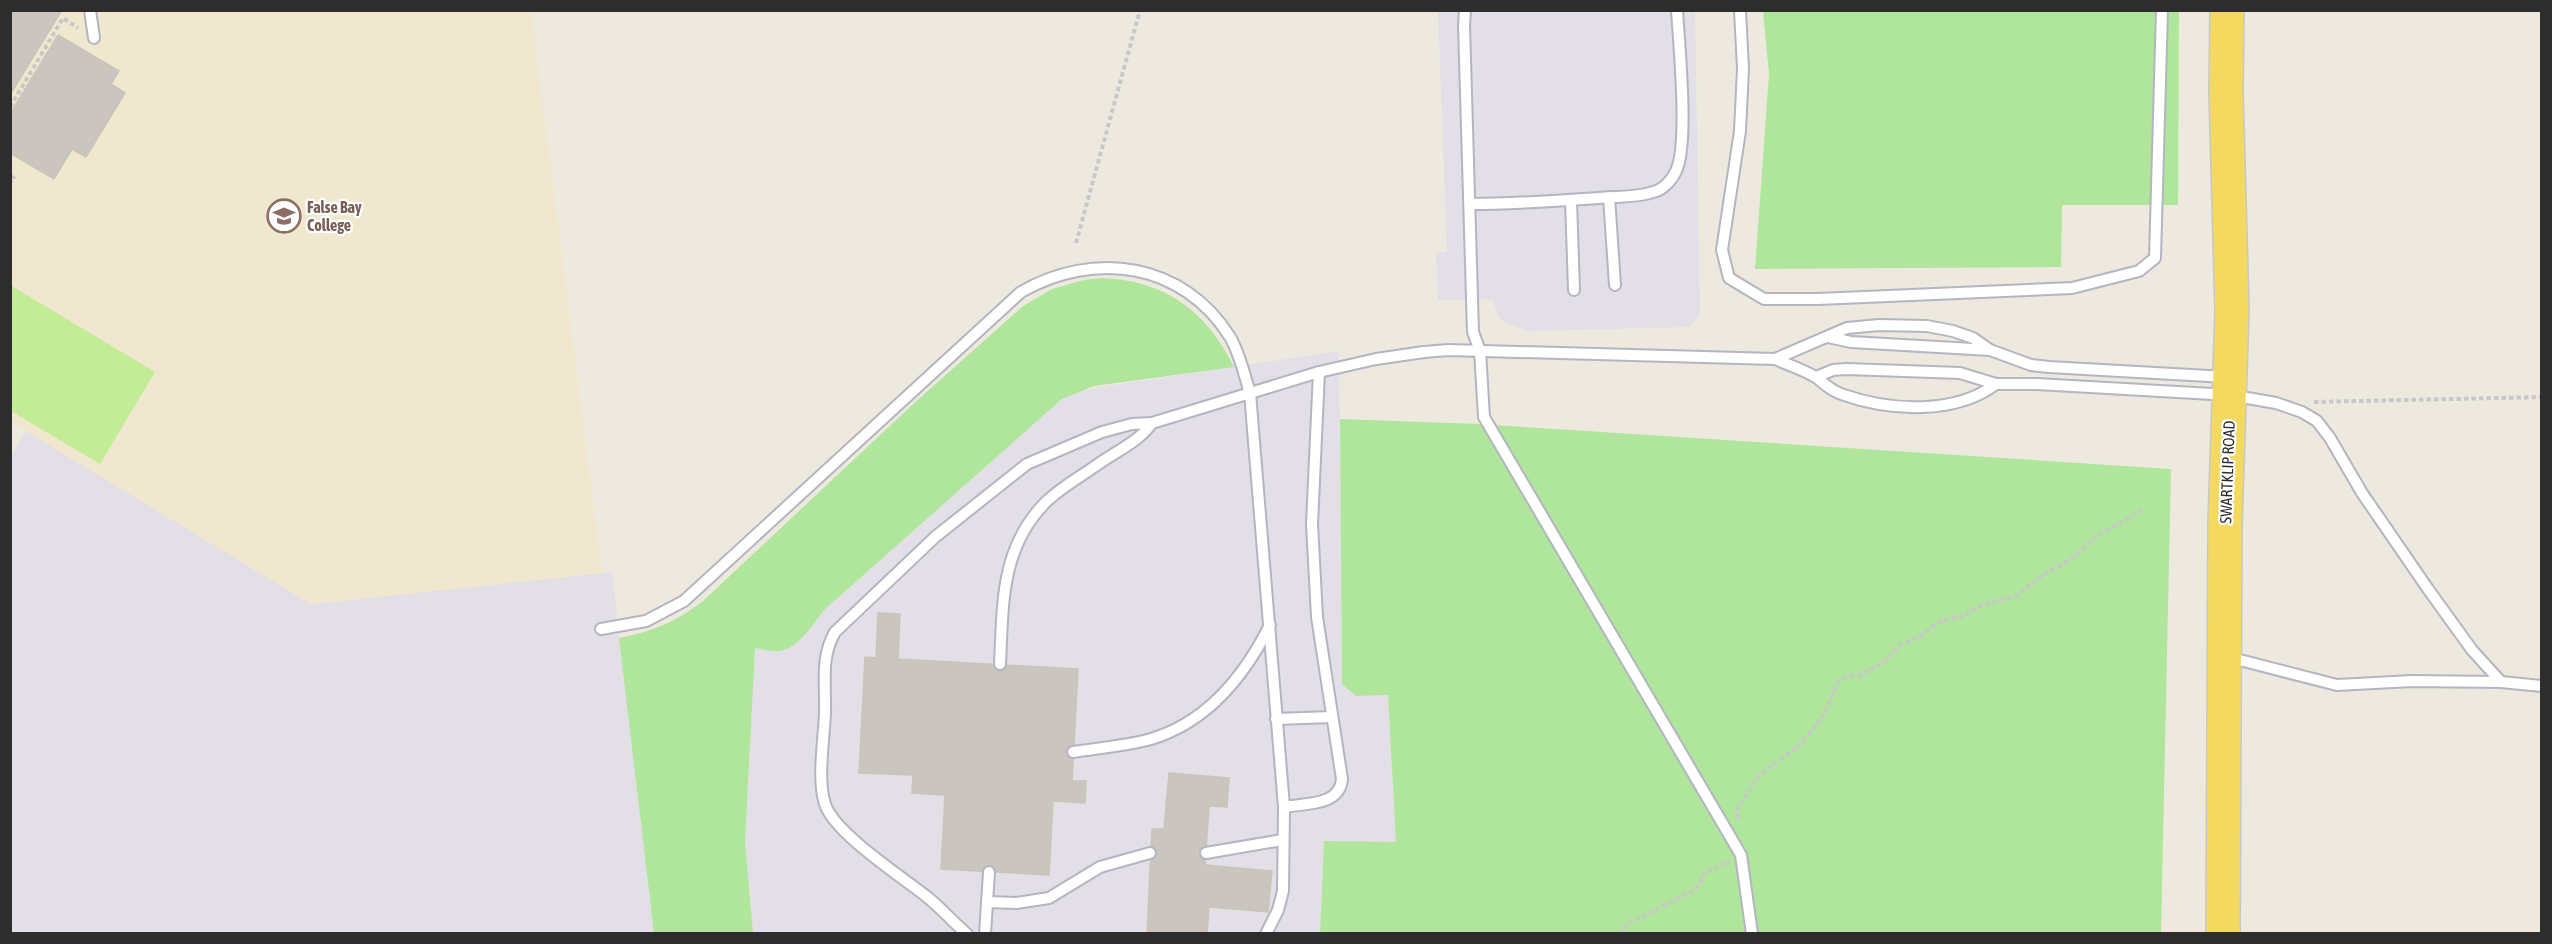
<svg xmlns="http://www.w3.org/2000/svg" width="2552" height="944" viewBox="0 0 2552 944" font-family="'Asap Condensed',sans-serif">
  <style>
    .industrial { fill: #e2dfe7 }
    .education { fill: #f0e7cf }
    .green { fill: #b0e59c }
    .pitch { fill: #c3ec97 }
    .building { fill: #cac5be; stroke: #cac5b8; stroke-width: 1.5 }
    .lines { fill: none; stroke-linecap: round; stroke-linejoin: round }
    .lane-casing { stroke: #b3b5c0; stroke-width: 14 }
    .primary-casing { stroke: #c8c8c8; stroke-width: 36 }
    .path { stroke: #c8c8c8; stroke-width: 4; stroke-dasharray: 4.5 3; stroke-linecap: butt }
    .lane { stroke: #fff; stroke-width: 10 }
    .primary { stroke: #f3d960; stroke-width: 33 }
    .labels { text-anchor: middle; stroke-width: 4.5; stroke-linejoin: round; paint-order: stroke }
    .education-label { font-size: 16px; font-weight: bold; fill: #785e54; stroke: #fff; text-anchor: start }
    .street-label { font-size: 16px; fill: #2d2d2d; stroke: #fff }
  </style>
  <rect width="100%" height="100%" fill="#eee9df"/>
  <g class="industrial">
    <path d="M 1438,11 L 1695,11 L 1700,315 L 1690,327 L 1528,331 L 1505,323 L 1498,316 L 1492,299 L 1438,300 L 1436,252 L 1447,252 Z"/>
    <path d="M 1339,351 L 1342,684 L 1356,696 L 1388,695 L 1396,843 L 1324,841 L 1320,933 L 753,934 L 745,842 L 755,648 L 778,652 L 801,638 L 824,610 L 1062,399 L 1080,390 Z"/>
    <path d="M 26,431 L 311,604 L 612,572 L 654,933 L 11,933 L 10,457 Z"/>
  </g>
  <path class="education" d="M 10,11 L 531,11 L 602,573 L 311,604 L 11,422 Z"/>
  <g class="green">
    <path d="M 1763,11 L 2179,11 L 2178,205 L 2062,205 L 2061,267 L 1755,269 L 1769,74 Z"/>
    <path d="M 1101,278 C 1164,280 1206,310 1234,367 L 1094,386 L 1062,399 L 824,610 C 813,624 798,649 779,651 C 772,652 762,649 755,648 L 745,842 L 753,933 L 654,933 L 619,638 C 652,632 677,621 703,601 L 911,406 L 1023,306 L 1052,289 L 1084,280 Z"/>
    <path d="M 1340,419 L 1478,424 L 2171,469 L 2161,933 L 1320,934 L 1324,841 L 1396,842 L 1388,695 L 1356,696 L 1342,684 Z"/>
  </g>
  <path class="pitch" d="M 10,285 L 155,372 L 100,464 L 11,411 Z"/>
  <g class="building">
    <path d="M 10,10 L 62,10 L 10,95 Z"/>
    <path d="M 58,35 L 119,71 L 111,84 L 125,93 L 86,157 L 72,149 L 54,179 L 10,153 L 10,114 Z"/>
    <path d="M 878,613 L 900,614 L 898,659 L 1078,669 L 1072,781 L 1086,781 L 1085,803 L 1053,801 L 1049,875 L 941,869 L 945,795 L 912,793 L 913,775 L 859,773 L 865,657 L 876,658 Z"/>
    <path d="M 1169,773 L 1229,778 L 1227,807 L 1209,806 L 1205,865 L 1272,871 L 1268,912 L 1209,907 L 1207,934 L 1147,934 L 1152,829 L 1164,829 Z"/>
  </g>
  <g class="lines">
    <g class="lane-casing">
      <g id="lane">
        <path d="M 90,10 L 94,38"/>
        <path d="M 1465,10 L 1464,25 L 1473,332 L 1480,351 L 1484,417 L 1741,855 L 1752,934"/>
        <path d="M 1740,10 L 1743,69 L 1740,131 L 1722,250 L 1729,278 L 1764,299 L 1818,299 L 2072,288 L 2139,271 L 2155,258 L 2162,10"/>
        <path d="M 1609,197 L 1615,285"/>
        <path d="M 1571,200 L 1574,290"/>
        <path d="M 1470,204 C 1513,204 1555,201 1598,198 C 1617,196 1636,198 1653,192 C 1663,190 1672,180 1676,171 C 1689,145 1679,44 1677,10"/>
        <path d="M 1828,337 L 1851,342 L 1990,350 L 2031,365 L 2049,367 L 2226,377"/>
        <path d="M 1775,359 L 1847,328 L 1879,325 L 1927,326 L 1953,331 L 1973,338 L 1990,350"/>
        <path d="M 1816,377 L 1833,370 L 1846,369 L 1960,373 L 1996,384 L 2037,384 L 2230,395 L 2276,403 L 2302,412 L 2317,421 L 2330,438 L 2362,493 L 2428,589 L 2472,650 L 2501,682"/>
        <path d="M 601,629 L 646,621 L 684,601 L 1021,292 C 1094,250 1183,262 1230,337 C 1240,354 1244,374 1250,393 L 1284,807 L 1283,891 L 1278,910 L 1266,934"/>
        <path d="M 2228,657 L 2337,685 L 2412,681 L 2501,682 L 2542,686"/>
        <path d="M 1000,664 C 1003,606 1000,551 1043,505 C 1057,490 1077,479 1094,467 C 1114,452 1138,443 1152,423"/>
        <path d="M 1276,719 L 1332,717"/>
        <path d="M 1073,752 C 1099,748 1126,746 1151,739 C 1208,722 1245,675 1270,625"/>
        <path d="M 1284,807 C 1306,803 1340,806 1342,779 L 1317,617 L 1312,524 L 1319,372"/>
        <path d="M 1206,853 L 1282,840"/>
        <path d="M 987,902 L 1016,903 L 1049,898 L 1100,867 L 1150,853"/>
        <path d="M 967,934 C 953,922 941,908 926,896 C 902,877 834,833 825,804 C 817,780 824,739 825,713 C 826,684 820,658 835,632 L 935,537 L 1027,464 L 1102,432 L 1132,424 L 1152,423 L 1319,372 L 1376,359 L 1424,352 L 1448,350 L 1775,359 C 1788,365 1805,370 1817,378 C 1826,385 1833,392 1844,395 C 1890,411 1955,415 1996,384"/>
        <path d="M 985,934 L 989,872"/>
      </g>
    </g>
    <g class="primary-casing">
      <path id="primary" d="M 2223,934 L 2225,524 L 2232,311 L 2226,92 L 2227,10"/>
    </g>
    <g class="path">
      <path d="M 10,107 L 63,18 L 78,28"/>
      <path d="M 10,176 L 14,178 L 10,183"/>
      <path d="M 1076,243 L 1140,10"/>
      <path d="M 2314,402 L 2542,397"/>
      <path d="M 1738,818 L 1737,810 L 1759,775 L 1795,749 L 1811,731 L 1824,715 L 1838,682 L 1847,676 L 1860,675 L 1884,662 L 1902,644 L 1919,637 L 1941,620 L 1961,617 L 1984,604 L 2016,596 L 2043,575 L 2069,560 L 2099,535 L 2142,510"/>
      <path d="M 1618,934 L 1631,922 L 1695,890 L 1705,873 L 1730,861"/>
    </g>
    <use href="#lane" class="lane"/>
    <use href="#primary" class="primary"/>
  </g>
  <defs>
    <g id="school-ring" transform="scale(1.725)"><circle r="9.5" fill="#fff" stroke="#8d6e63" stroke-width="1.5"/><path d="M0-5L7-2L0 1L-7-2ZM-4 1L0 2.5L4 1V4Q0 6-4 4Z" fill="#8d6e63"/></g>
  </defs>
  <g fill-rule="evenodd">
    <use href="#school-ring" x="284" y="216"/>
  </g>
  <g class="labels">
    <g class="education-label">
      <text x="307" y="213">False Bay<tspan x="307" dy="18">College</tspan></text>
    </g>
    <g class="street-label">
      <text transform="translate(2227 472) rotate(-88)" y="6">SWARTKLIP ROAD</text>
    </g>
  </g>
  <rect width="2552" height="944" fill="none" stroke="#2d2d2d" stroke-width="24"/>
</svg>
